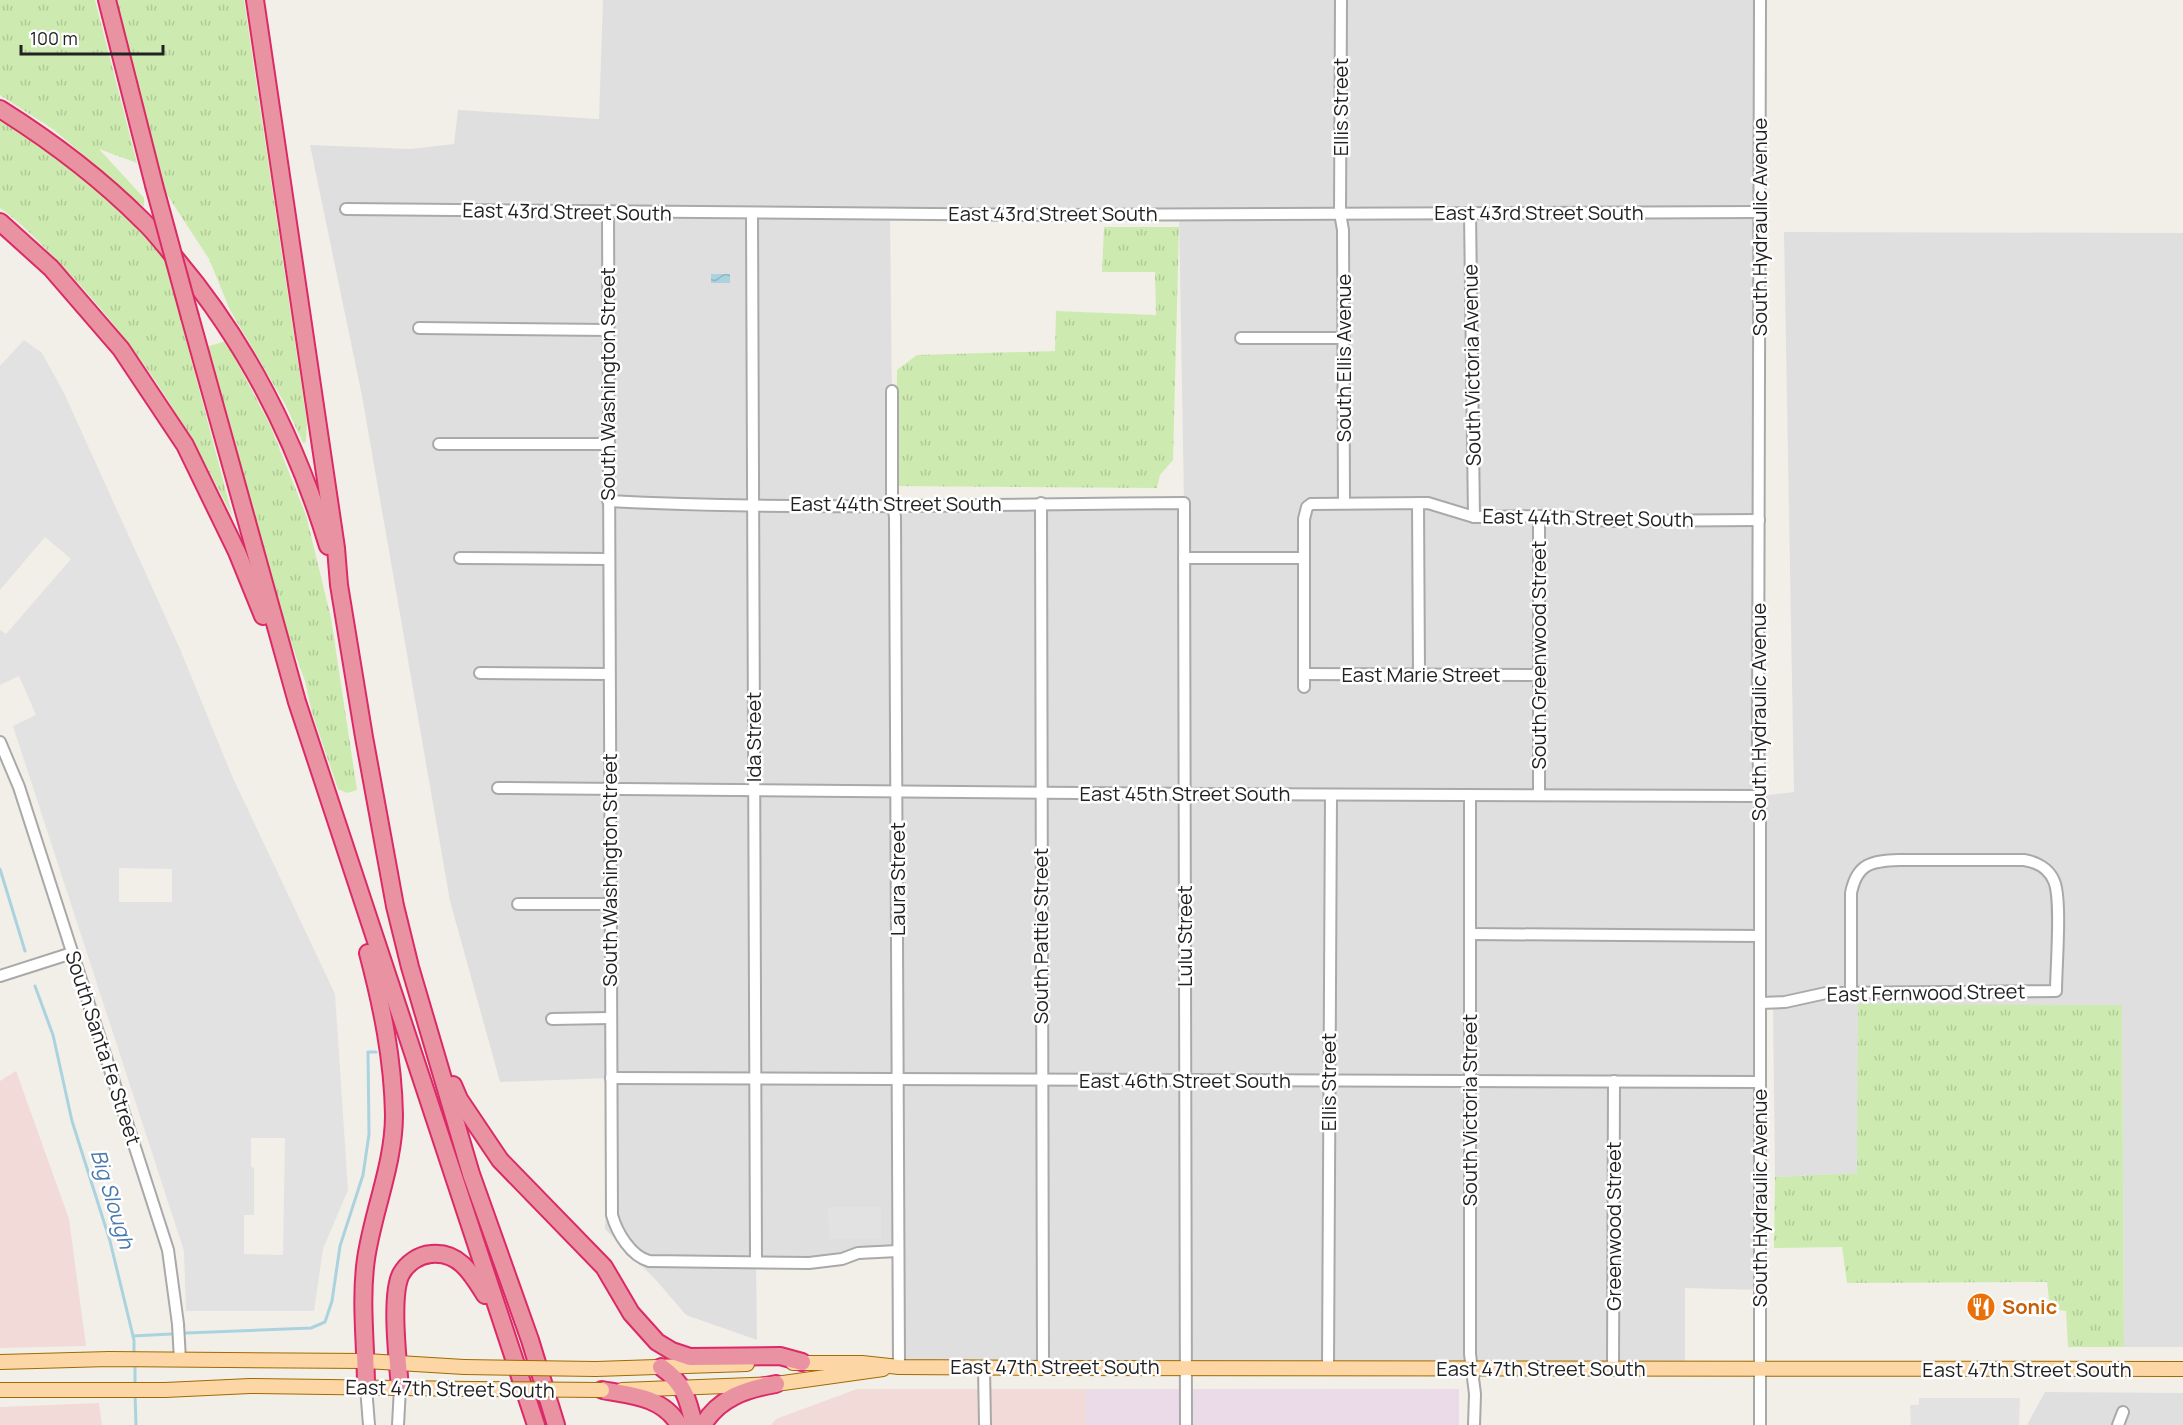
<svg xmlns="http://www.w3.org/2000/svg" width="2183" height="1425" viewBox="0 0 2183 1425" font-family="Manrope,sans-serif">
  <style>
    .residential { fill: #e0dfdf; fill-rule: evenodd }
    .commercial { fill: #f2dad9 }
    .industrial { fill: #ebdbe8 }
    .grass { fill: url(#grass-tufts) }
    .parking { fill: #e2e2e2; fill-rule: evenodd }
    .water { fill: url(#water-waves) }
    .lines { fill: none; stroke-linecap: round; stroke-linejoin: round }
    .stream { stroke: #aad3df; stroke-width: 3 }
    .minor-casing { stroke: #a9a9a9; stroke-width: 14 }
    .major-casing { stroke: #a06b00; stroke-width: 16 }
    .highway-casing { stroke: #dc2a67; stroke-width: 20 }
    .minor { stroke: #fff; stroke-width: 10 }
    .major { stroke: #fcd6a4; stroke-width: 14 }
    .highway { stroke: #e892a2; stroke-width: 16 }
    .major-bridge-casing { stroke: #a06b00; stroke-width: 16; stroke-linecap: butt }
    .highway-bridge-casing { stroke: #dc2a67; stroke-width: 20; stroke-linecap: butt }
    .major-bridge { stroke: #fcd6a4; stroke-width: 14 }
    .highway-bridge { stroke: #e892a2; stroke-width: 16 }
    .labels { text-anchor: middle; stroke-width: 5; stroke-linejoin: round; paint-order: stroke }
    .street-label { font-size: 20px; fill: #222; stroke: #fff }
    .food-label { font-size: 20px; font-weight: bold; fill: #c56008; stroke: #fff; text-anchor: start }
    .water-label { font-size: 21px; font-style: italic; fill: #4a7aab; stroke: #fff }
  </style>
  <defs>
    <pattern id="grass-tufts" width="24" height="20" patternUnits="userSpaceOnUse" patternTransform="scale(1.5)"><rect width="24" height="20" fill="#cdebb0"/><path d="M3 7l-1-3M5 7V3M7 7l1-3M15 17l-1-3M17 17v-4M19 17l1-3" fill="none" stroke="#b0c997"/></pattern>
    <pattern id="water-waves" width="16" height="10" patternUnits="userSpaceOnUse" patternTransform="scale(1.5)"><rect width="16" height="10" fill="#aad3df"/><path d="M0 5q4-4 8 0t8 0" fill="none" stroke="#92b5bf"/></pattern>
  </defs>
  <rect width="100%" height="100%" fill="#f2efe9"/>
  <g class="residential">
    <path d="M 603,0 L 1760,0 L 1760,796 L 1794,792 L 1784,232 L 2183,233 L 2183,1347 L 2124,1347 L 2122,1006 L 1857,1173 L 1775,1177 L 1773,1003 L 1760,1003 L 1760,1290 L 1685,1288 L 1685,1370 L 899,1367 L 898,1251 L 756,1261 L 757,1340 L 686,1315 L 656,1280 L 605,1229 L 610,1078 L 500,1082 L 450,901 L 362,396 L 310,145 L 410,149 L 454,144 L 458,110 L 599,119 ZM 890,213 L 1179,214 L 1184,502 L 893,505 Z"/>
    <path d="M 2045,1392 L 2183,1393 L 2183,1425 L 2027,1425 Z"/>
  </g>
  <g class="commercial">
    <path d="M 16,1071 L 69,1219 L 86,1346 L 0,1348 L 0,1081 Z"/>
    <path d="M 857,1389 L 1085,1389 L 1085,1425 L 771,1425 L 776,1419 Z"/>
    <path d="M 99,1403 L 102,1425 L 0,1425 L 0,1407 Z"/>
  </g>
  <rect class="industrial" x="1085" y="1389" width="374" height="36"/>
  <g class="grass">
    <path d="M 0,0 L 95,0 L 137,163 L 99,149 L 144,198 L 144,207 L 54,130 L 0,95 Z"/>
    <path d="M 115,0 L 244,0 L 307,422 L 306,442 L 303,443 L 285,404 L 230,310 L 209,259 L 166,193 L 137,88 Z"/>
    <path d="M 0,120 L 35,142 L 95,188 L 163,252 L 233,518 C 186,422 138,345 63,267 C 44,247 23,224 0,208 Z"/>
    <path d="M 1104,227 L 1179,227 L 1173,460 L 1160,475 L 1157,488 L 896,486 L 897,370 L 917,355 L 1055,351 L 1056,311 L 1156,315 L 1155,272 L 1102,272 Z"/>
    <path d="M 226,341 L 270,425 L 306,515 L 331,618 L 357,790 L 347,793 L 338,789 L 312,713 L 305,681 L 274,596 L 206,347 Z"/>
    <path d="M 1858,1004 L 2122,1005 L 2124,1347 L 2068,1347 L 2066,1311 L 2050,1309 L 2047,1282 L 1847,1283 L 1842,1247 L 1774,1248 L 1775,1177 L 1857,1173 Z"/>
  </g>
  <g class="parking">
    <path d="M 24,340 L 42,353 L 64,393 L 180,649 L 232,776 L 335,994 L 348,1190 L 323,1249 L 314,1311 L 186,1311 L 184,1251 L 13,726 L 36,715 L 19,676 L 0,685 L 0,630 L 6,634 L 71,559 L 45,537 L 0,590 L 0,366 ZM 119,868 L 172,869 L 172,902 L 119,902 ZM 251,1138 L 285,1138 L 283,1255 L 244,1254 L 244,1215 L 254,1215 L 254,1168 L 251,1167 Z"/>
    <path d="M 828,1207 L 881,1207 L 881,1239 L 829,1239 Z"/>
    <path d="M 1919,1398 L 2020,1398 L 2019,1425 L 1911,1425 L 1910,1405 L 1919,1405 Z"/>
  </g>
  <rect class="water" x="711" y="274" width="19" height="9"/>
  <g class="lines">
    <g class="stream">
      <path d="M 0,869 L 25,951"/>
      <path d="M 35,986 L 53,1035 L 72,1121 L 110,1241 L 134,1340 L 134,1354"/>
      <path d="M 186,1333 L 311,1328 L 325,1322 L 332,1301 L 340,1246 L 363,1175 L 369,1134 L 368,1052 L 376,1052"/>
      <path d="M 133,1336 L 171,1334"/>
      <path d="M 135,1363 L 135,1387"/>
      <path d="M 135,1393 L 136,1425"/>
    </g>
    <g class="minor-casing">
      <g id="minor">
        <path d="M 1341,0 L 1340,213 L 1343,230 L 1344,502"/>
        <path d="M 1760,0 L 1758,743 L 1760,796 L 1760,1425"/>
        <path d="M 346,209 L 1050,215 L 1759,212"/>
        <path d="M 608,213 L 612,1215 C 617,1233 631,1256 649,1261 L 809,1263 L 842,1259 L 858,1253 L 898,1251"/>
        <path d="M 752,213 L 756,1261"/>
        <path d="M 1470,213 L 1474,517"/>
        <path d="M 419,328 L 608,330"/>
        <path d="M 1241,338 L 1344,338"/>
        <path d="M 892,391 L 892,499 L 895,517 L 899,1367"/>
        <path d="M 439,444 L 608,444"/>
        <path d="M 608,501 C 800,511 993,504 1184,503 L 1186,1425"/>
        <path d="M 1041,503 L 1043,1368"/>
        <path d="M 1418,503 L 1419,675"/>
        <path d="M 1539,516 L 1539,795"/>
        <path d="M 460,558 L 609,559"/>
        <path d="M 1184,558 L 1303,558"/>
        <path d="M 480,673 L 609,674"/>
        <path d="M 1304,674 L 1539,675"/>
        <path d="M 1304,687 L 1304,519 L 1307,507 L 1311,504 L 1428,503 L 1474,517 L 1552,516 L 1609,521 L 1759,520"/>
        <path d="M 0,742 L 19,787 L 168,1250 L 178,1324 L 180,1360"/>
        <path d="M 498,788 L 1207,794 L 1760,796"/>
        <path d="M 1470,795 L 1470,1354 L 1475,1394 L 1474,1425"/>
        <path d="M 518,904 L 610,904"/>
        <path d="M 1470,934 L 1760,936"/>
        <path d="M 0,976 L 72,953"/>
        <path d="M 1760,1003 L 1785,1002 L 1826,993 L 2056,991 C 2056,968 2062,899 2054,881 C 2049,869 2037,862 2024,860 L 1899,860 C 1872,861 1857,863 1851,893 L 1851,993"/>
        <path d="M 552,1019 L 610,1018"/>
        <path d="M 611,1078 L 1760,1082"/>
        <path d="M 984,1367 L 985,1425"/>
        <path d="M 1328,1369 L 1331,795"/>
        <path d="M 1613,1370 L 1614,1081"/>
        <path d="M 366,1387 L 369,1425"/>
        <path d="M 398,1425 L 400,1388"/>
        <path d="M 2118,1425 L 2123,1412"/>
      </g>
    </g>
    <g class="major-casing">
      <g id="major">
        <path d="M 0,1362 L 109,1359 L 366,1361 L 464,1367"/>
        <path d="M 793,1363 L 862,1363 L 899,1367 L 1043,1368 L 2183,1369"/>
        <path d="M 596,1369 L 747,1364"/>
        <path d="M 0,1390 L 165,1390 L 250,1386 L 473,1389"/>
        <path d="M 622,1390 L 776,1384 L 883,1369"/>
      </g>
    </g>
    <g class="highway-casing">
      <g id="highway">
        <path d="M 107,0 L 154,185"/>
        <path d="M 255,0 L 336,548 L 339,585 L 364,737 L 395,906 L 410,967 L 471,1174 L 530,1340 L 556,1425"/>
        <path d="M 0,109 C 51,141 100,178 143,221 C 155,232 165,246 176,259 C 247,343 296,441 328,546"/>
        <path d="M 0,222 L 51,268 L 121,349 L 185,445 L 237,552 L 263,616"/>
        <path d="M 190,317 L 297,702 L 536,1425"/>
        <path d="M 453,1085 L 459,1099 L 500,1160 L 604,1267 L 631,1313 L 657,1342 L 672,1351 L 690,1357 L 780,1356 L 802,1362"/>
        <path d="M 661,1367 C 684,1383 688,1399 694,1425"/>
        <path d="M 366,1387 C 366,1345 360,1301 366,1259 C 373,1211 394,1164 394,1115 C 393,1059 382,1006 368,953"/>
        <path d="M 400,1388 C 398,1362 390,1295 401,1274 C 407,1263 419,1255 431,1254 C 459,1251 472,1274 485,1295"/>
        <path d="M 602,1390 C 631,1395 663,1397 679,1425"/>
        <path d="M 703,1425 C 719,1398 746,1389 776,1384"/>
      </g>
    </g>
    <use href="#minor" class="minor"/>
    <use href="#major" class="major"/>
    <use href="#highway" class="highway"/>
    <g class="major-bridge-casing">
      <g id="major-bridge">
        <path d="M 464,1367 L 596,1369"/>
        <path d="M 473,1389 L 602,1390"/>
      </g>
    </g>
    <g class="highway-bridge-casing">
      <path id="highway-bridge" d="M 154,185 L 190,317"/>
    </g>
    <use href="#major-bridge" class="major-bridge"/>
    <use href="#highway-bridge" class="highway-bridge"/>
  </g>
  <defs>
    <g id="restaurant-disc" transform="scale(1.5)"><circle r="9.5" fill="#e8710a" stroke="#fff"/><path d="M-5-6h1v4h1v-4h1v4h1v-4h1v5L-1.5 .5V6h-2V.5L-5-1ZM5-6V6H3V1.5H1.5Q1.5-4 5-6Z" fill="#fff"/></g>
  </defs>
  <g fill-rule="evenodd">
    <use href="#restaurant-disc" x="1981" y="1307"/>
  </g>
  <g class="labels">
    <g class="street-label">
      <text transform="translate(1341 107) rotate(-90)" y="7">Ellis Street</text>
      <text transform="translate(567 212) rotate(1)" y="7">East 43rd Street South</text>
      <text x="1539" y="220">East 43rd Street South</text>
      <text x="1053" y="221">East 43rd Street South</text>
      <text transform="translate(1760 227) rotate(-90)" y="7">South Hydraulic Avenue</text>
      <text transform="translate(1344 358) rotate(-90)" y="7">South Ellis Avenue</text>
      <text transform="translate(1472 365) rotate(-91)" y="7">South Victoria Avenue</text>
      <text transform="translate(608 384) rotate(-90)" y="7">South Washington Street</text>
      <text x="896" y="511">East 44th Street South</text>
      <text transform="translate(1588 518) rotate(1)" y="7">East 44th Street South</text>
      <text transform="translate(1539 655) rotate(-90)" y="7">South Greenwood Street</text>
      <text x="1421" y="682">East Marie Street</text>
      <text transform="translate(1759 712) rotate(-90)" y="7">South Hydraulic Avenue</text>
      <text transform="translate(754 737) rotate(-90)" y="7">Ida Street</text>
      <text x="1185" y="801">East 45th Street South</text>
      <text transform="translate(610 870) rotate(-90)" y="7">South Washington Street</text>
      <text transform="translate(898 879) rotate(-90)" y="7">Laura Street</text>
      <text transform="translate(1041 936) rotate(-90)" y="7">South Pattie Street</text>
      <text transform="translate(1185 936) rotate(-90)" y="7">Lulu Street</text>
      <text transform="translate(1926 993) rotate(-1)" y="7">East Fernwood Street</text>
      <text transform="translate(103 1048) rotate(72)" y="7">South Santa Fe Street</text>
      <text x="1185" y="1088">East 46th Street South</text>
      <text transform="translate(1329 1082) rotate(-90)" y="7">Ellis Street</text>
      <text transform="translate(1470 1110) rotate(-90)" y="7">South Victoria Street</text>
      <text transform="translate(1760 1198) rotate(-90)" y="7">South Hydraulic Avenue</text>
      <text transform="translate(1614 1226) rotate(-90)" y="7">Greenwood Street</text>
      <text x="1055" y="1374">East 47th Street South</text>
      <text x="1541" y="1376">East 47th Street South</text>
      <text x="2027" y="1377">East 47th Street South</text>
      <text transform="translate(450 1389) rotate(1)" y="7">East 47th Street South</text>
    </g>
    <g class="food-label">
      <text x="2002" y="1314">Sonic</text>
    </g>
    <g class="water-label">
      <text transform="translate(112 1199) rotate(73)" y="7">Big Slough</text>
    </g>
  </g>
  <path d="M21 45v9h142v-9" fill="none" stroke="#222222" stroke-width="3"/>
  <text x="30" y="45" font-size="18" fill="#222222" stroke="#ffffff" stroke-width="4.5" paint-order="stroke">100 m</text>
</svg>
